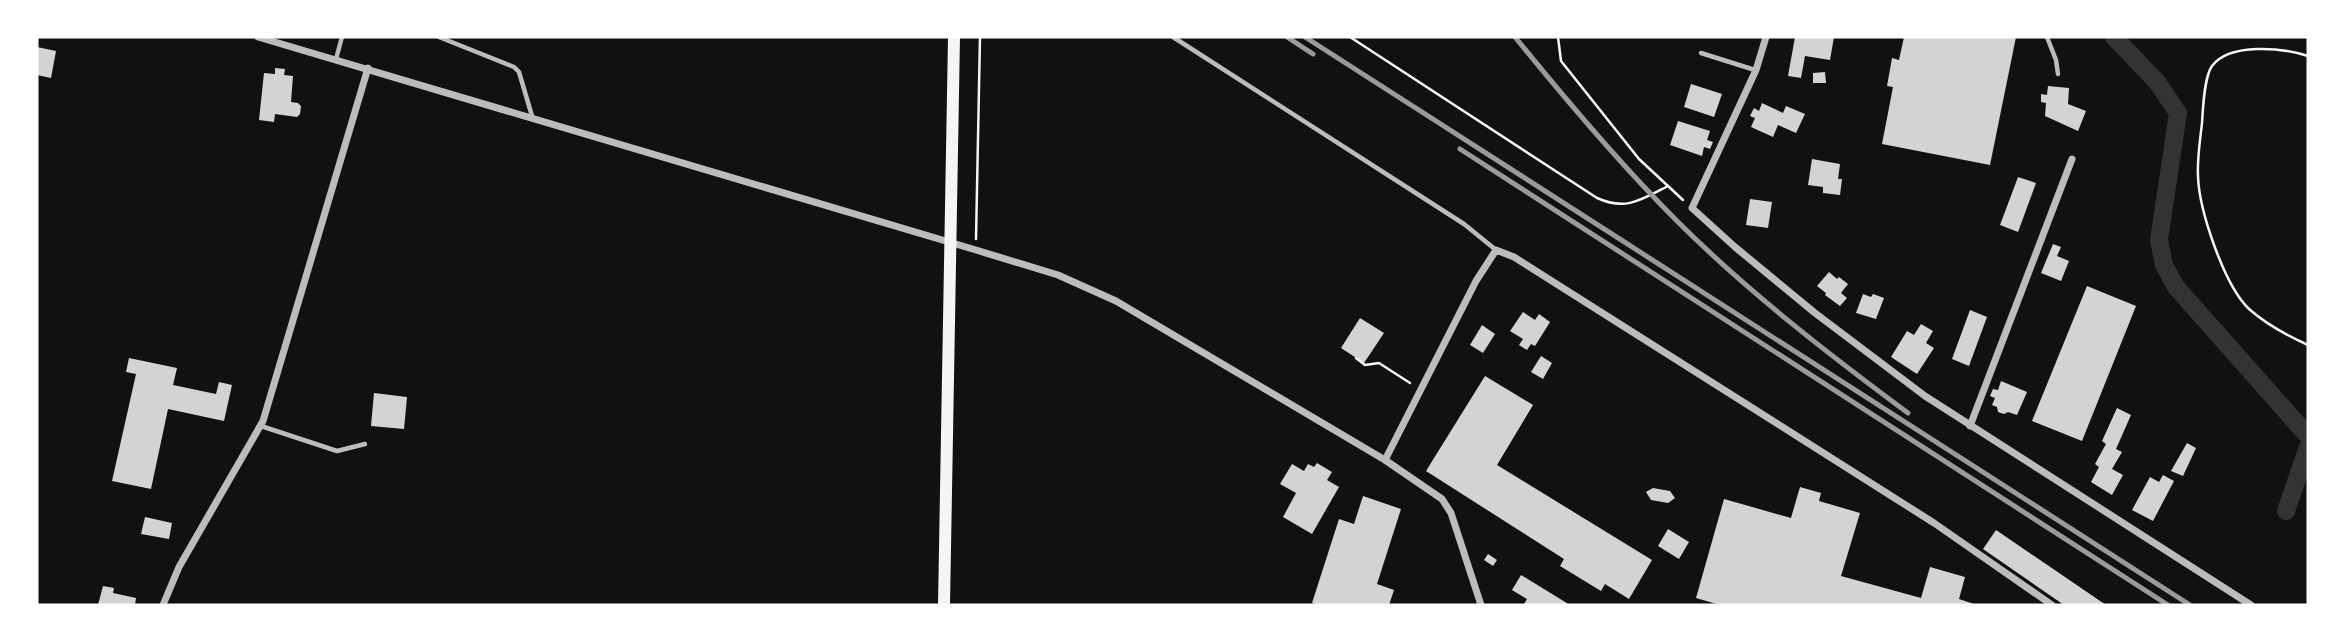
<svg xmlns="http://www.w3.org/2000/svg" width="2345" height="642" viewBox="0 0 2345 642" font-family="'Archivo Narrow',sans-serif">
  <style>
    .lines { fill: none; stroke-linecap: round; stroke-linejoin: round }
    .canal { stroke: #333; stroke-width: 18 }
    .building { fill: #d3d3d3 }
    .path { stroke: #f5f5f5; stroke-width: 2.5 }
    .service { stroke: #bcbcbc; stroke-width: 4.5 }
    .minor { stroke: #bcbcbc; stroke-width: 7 }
    .primary { stroke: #f5f5f5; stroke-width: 12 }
    .rail { stroke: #9a9a9a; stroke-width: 5 }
  </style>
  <rect width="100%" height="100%" fill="#111"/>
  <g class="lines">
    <g class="canal">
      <path d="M 2114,37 L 2157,82 L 2178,113 L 2159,240 L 2164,265 L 2176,287 L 2308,436"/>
      <path d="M 2286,511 L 2308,447"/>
    </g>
  </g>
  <g class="building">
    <path d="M 1795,37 L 1834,37 L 1830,60 L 1805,56 L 1801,78 L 1788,76 Z"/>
    <path d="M 1904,37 L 2016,37 L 1990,165 L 1882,144 L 1893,87 L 1887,86 L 1892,58 L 1899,60 Z"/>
    <path d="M 37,47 L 56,51 L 51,78 L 37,75 Z"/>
    <path d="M 275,68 L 285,69 L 284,75 L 293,76 L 291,102 L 298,103 L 301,106 L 300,114 L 297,117 L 275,114 L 274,122 L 259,120 L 264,73 L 275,74 Z"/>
    <path d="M 1825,72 L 1826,83 L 1813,83 L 1813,73 Z"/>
    <path d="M 1691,84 L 1722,94 L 1714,117 L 1684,107 Z"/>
    <path d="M 2048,86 L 2069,88 L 2068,104 L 2086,111 L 2078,131 L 2045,116 L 2046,103 L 2041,102 L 2041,94 L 2047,95 Z"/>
    <path d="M 1762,103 L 1783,113 L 1786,106 L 1805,114 L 1796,133 L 1778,125 L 1773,137 L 1751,127 L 1755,118 L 1750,116 L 1754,108 L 1759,111 Z"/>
    <path d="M 1678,121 L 1710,131 L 1707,140 L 1713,142 L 1710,149 L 1704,147 L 1702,156 L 1670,145 Z"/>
    <path d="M 1812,159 L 1840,164 L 1838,179 L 1842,179 L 1840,195 L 1823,193 L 1823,187 L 1808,185 Z"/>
    <path d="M 2018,177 L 2036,183 L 2018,232 L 2000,225 Z"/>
    <path d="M 1750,199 L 1772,202 L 1768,228 L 1746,225 Z"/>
    <path d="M 2053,244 L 2061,247 L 2057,256 L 2069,261 L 2061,281 L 2041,273 Z"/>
    <path d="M 1829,272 L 1837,279 L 1839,277 L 1848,284 L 1841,293 L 1847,298 L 1840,306 L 1825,295 L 1826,293 L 1817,286 Z"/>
    <path d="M 2087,286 L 2136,306 L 2082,441 L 2032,421 Z"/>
    <path d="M 1863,294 L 1871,297 L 1873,294 L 1884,298 L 1876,319 L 1856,313 Z"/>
    <path d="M 1970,310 L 1987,317 L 1969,366 L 1952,359 Z"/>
    <path d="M 1523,312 L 1535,320 L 1539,314 L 1550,322 L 1535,346 L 1531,344 L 1527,350 L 1519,345 L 1523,339 L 1510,331 Z"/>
    <path d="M 1360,318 L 1384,333 L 1364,363 L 1341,348 Z"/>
    <path d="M 1921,324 L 1933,331 L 1926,343 L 1934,348 L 1917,374 L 1891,357 L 1907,331 L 1914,335 Z"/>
    <path d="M 1482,325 L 1495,334 L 1483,353 L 1470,345 Z"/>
    <path d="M 1541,356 L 1552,363 L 1543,379 L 1531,372 Z"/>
    <path d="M 129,358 L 177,368 L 173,385 L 216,394 L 219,382 L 232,385 L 224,421 L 168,409 L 151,489 L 112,481 L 136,374 L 126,372 Z"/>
    <path d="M 1485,376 L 1533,405 L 1497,465 L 1652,560 L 1629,599 L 1605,584 L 1601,591 L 1560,566 L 1564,559 L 1426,471 Z"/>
    <path d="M 2001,381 L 2027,392 L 2017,415 L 2008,412 L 2004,414 L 1998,412 L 1997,407 L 1992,405 L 1995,398 L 1990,396 L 1993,389 L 1998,390 Z"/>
    <path d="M 374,393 L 407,397 L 404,429 L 371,426 Z"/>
    <path d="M 2117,408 L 2131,415 L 2116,449 L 2122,452 L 2112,469 L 2123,475 L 2112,495 L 2091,482 L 2099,467 L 2095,464 L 2106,444 L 2102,441 Z"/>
    <path d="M 2187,443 L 2196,448 L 2183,476 L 2171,471 Z"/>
    <path d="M 1317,463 L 1332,472 L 1327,480 L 1339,487 L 1312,534 L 1283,517 L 1296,493 L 1280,484 L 1292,464 L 1304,471 L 1308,464 L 1314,467 Z"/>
    <path d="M 2163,475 L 2174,481 L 2153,521 L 2132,510 L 2150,477 L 2159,482 Z"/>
    <path d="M 1800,487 L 1821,493 L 1819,501 L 1860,513 L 1841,576 L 1921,598 L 1930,567 L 1965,577 L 1959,599 L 1977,605 L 1720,605 L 1696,598 L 1724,499 L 1791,518 Z"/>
    <path d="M 1653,488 L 1670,491 L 1675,498 L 1668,503 L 1651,500 L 1646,492 Z"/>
    <path d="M 1363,496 L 1401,509 L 1377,584 L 1394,590 L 1389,605 L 1319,605 L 1312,603 L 1339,519 L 1354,524 Z"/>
    <path d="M 145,517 L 172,523 L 169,539 L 141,534 Z"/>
    <path d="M 1668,529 L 1689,542 L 1679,559 L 1658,546 Z"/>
    <path d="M 1996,530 L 2106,605 L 2064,605 L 1983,549 Z"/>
    <path d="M 1488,554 L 1497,560 L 1493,566 L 1484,560 Z"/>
    <path d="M 1521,575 L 1570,605 L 1524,604 L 1527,599 L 1512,590 Z"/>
    <path d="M 103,586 L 114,588 L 113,593 L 136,598 L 135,605 L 98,605 Z"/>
  </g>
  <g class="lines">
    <g class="path">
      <path d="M 1350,37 L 1597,198 C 1626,211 1641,200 1668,186"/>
      <path d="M 1558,37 L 1561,61 L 1639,159 L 1683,200"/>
      <path d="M 2308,56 C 2283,48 2230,42 2212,66 C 2204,77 2203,109 2202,123 C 2200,141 2197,159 2198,176 C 2199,210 2224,285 2249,309 C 2266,324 2288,336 2308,345"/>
      <path d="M 976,239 L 980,37"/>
      <path d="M 1356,358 L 1365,365 L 1379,363 L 1410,383"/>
    </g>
    <g class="service">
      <path d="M 439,37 L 514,67 L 519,72 L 532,116"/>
      <path d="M 1173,37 L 1464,224 L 1496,250"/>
      <path d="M 2047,37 L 2056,60 L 2058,74"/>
      <path d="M 1701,53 L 1755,70"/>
      <path d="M 336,59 L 342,37"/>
      <path d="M 261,426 L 337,451 L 365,444"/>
    </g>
    <g class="minor">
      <path d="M 258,37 L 976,250 L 1058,275 L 1116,301 L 1385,460 L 1442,499 L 1451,513 L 1481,605"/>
      <path d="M 1766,37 L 1756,70 L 1692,208 L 1735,247 L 1815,313 L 1925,396 L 2251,605"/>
      <path d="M 1970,426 L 2072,159"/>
      <path d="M 1385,460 L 1476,281 L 1496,250 L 1514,257 L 1934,523 L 2052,605"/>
      <path d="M 163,605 L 179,567 L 263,421 L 368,68"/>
    </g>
    <path class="primary" d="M 944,605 L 954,37"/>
    <g class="rail">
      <path d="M 1287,37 L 1313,54"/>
      <path d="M 1305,37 L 2190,605"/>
      <path d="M 1515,37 C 1566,100 1618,162 1676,220 C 1747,291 1827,353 1908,413"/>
      <path d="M 1460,149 L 2168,605"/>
    </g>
  </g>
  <rect width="2345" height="642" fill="none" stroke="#ffffff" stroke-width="77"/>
</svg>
